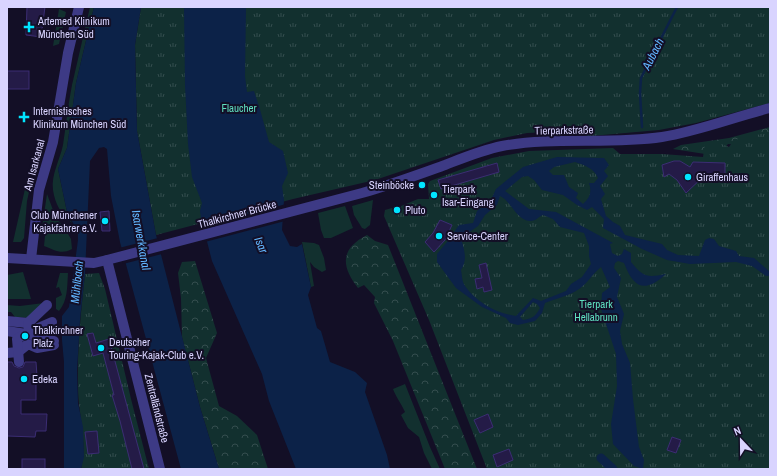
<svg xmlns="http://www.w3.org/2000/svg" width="777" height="476" viewBox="0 0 777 476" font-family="'Archivo Narrow',sans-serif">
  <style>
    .grass { fill: #12302f }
    .forest { fill: url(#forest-crowns) }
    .park { fill: url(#park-tufts) }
    .water { fill: #0c2248; fill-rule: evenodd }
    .pier { fill: #130f26 }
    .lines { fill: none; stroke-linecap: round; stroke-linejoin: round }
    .stream { stroke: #0c2248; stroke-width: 2.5 }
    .canal { stroke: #0c2248; stroke-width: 9 }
    .building { fill: #241b47; stroke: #3b2d73 }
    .minor { stroke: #3d3a85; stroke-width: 10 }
    .poi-dot { fill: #00e5ff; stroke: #130f26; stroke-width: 1.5 }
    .labels { text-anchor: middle; stroke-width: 4; stroke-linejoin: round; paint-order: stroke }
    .poi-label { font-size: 11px; fill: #d9d4ff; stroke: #130f26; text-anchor: start }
    .park-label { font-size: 11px; fill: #5fe0c0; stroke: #130f26 }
    .street-label { font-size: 11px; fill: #d9d4ff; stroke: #130f26 }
    .water-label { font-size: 12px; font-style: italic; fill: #62b6ff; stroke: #130f26 }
  </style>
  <defs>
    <pattern id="forest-crowns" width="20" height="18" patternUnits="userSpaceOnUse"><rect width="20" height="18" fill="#12302f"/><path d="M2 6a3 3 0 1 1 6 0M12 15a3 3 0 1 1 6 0" fill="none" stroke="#344d4e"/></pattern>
    <pattern id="park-tufts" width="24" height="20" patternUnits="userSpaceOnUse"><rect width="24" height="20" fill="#12302f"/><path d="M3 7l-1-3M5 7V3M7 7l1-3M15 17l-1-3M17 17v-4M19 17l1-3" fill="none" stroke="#344d4e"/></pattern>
  </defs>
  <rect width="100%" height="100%" fill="#130f26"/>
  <g class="grass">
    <path d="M 90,7 L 94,7 L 76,83 L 67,148 L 58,169 L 67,212 L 72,223 C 61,214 55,204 53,190 C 51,174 60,160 63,145 C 66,125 68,105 72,85 C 78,59 84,33 90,7 Z"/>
    <path d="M 59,9 L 66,12 L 59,44 L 53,46 Z"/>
    <path d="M 27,180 L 31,183 L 27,201 L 24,238 L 21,242 L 13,242 Z"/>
    <path d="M 47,194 L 56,218 L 65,229 L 71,239 L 72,249 C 61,255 55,250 44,246 L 45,236 L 42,228 Z"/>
    <path d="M 373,200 L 370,225 L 365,229 L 362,228 L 354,215 L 352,206 Z"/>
    <path d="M 345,206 L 353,228 L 331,238 L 324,238 L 321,230 L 318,213 Z"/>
    <path d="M 302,242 L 314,243 L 319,245 L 324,258 L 326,270 L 322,272 L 314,267 L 310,262 L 314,286 L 311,287 Z"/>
    <path d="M 23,272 L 31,299 L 7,299 L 7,275 Z"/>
    <path d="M 60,273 L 68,273 C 67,287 68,300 59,311 L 56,309 L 56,298 L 62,295 L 59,287 L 56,288 Z"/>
    <path d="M 44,303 L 28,318 L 15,317 L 11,312 L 7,312 L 7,305 L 20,306 Z"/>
    <path d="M 405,384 L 430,447 L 440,469 L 432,469 L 424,453 L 419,437 L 408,428 L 401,415 L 405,412 C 401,403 396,397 393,389 Z"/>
  </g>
  <g class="forest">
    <path d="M 770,127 L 770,167 L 742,145 L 728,144 L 718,156 L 673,149 L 681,145 L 729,138 Z"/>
    <path d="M 367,235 L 375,241 L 388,245 L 477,469 L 445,469 L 393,341 L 374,303 L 375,297 L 364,285 L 358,288 C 341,266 340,249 367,235 Z"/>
    <path d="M 195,261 L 217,333 L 206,358 L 219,406 L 237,416 L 257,435 L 268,469 L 219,469 L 200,407 L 182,337 L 181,298 L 178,273 L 182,262 Z"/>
  </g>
  <g class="park">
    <path d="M 141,7 L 770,7 L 770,103 L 696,123 L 659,130 L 591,136 L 549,132 L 527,133 L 494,140 L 375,180 L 293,199 L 156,235 L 137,131 L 135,45 Z"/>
    <path d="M 770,132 L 770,469 L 487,469 L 429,320 L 384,216 L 385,210 L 392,208 L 397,212 L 400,210 L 401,206 L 418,199 L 429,199 L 428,184 L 430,181 L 492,158 L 529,151 L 613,148 L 620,154 L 662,154 L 703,157 L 705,144 L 717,142 L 729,147 L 734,140 Z"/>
    <path d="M 99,273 L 105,289 L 131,399 L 149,469 L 81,469 C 88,442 78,414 78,387 C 77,349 81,311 85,274 Z"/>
  </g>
  <g class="water">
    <path d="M 94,7 L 141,7 L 135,45 L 137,131 L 156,235 L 200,407 L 219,469 L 181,469 L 120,242 L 111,196 L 107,149 L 104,147 L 99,148 L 90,161 L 85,274 L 80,320 L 77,371 L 78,403 L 83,427 L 84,457 L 81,469 L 64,469 L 64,362 L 62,340 L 62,316 L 69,307 L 78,240 L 78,232 L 67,212 L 58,169 L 67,148 L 76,83 Z"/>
    <path d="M 184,7 L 246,7 L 245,76 L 247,92 L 254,91 L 259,106 L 269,142 L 283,151 L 288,173 L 282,186 L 284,200 L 282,230 L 290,246 L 297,247 L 302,244 L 311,287 L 308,295 L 317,328 L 321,331 L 330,362 L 355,372 L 367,383 L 365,392 L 387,455 L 390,469 L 296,469 L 269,401 L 262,374 L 212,261 L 201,218 L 200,211 L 202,203 L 192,177 L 188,144 L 185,85 Z"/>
    <path d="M 557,157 L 604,158 L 609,165 L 604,171 L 608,176 L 600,186 L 605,194 L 601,199 L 606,216 L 613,222 L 620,226 L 625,235 L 662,244 L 667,250 L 678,255 L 699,256 L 705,240 L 709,238 L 714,239 L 719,246 L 736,251 L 739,256 L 754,258 L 770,272 L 770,276 L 766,276 L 752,266 L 736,262 L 690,264 L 667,260 L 642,249 L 603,228 L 604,219 L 592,207 L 587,210 L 577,205 L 563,195 L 542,190 L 534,180 L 528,176 L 522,177 L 505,191 L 529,209 L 556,212 L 613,243 L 610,244 L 612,253 L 618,256 L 622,254 L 624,249 L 631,253 L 631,262 C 643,277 647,278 666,274 C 645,293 634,289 624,263 L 618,261 L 615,263 L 614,268 L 621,278 L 617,297 L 624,314 L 620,331 L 622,344 L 630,363 L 633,399 L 639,447 L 644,460 L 643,469 L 634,466 L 613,444 L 611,424 L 617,386 L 616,354 L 601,309 L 602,293 L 610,287 L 601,267 C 593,273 588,283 579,289 C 569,296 557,298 545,303 L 542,313 L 535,321 L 518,325 L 510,323 L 506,318 L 482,307 L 456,288 L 437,262 L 437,254 L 447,242 L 459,225 L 473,223 L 477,211 L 490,202 L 496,189 L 523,167 ZM 575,162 C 584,165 594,168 598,178 L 594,183 L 589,183 C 592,192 590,198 583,204 L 576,198 L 578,193 L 569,187 L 564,175 L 553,175 L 549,171 L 554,167 ZM 500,196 C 512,201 518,226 535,220 C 537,219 540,216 543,215 L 553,219 L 560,227 L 584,233 L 589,246 L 589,256 L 591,264 L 582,277 L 571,284 L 566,291 L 541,301 L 533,298 L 516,316 C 497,314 476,302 465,286 C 462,282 462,275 461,270 C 468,259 464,250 461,238 L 478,226 L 485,215 L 497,205 ZM 533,302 L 537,304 L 540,308 C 536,316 532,319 523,320 L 520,317 Z"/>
  </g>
  <g class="pier">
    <path d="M 286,204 L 285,221 L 205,242 L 201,227 Z"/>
    <path d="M 158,238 L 162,254 L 123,264 L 119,248 Z"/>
  </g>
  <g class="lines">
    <path class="stream" d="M 642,127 L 640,93 L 641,78 L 677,7"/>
    <path class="canal" d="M 601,458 L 613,469"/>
  </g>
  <g class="building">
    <path d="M 27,7 L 45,7 L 41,37 L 26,35 Z"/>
    <rect x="7" y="71" width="22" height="18"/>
    <path d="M 674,161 L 680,161 L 690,167 L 693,162 L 725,163 L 725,174 L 716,178 L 705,175 L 686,193 L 677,180 L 669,174 L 664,177 L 662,165 Z"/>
    <path d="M 497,163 L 499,172 L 441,189 L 438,180 Z"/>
    <path d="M 109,211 L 110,231 L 102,231 L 100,212 Z"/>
    <path d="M 440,220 L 452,225 L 445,240 L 434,252 L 425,242 L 433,233 Z"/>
    <path d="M 486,263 L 492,290 L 484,292 L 483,287 L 477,289 L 475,279 L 482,278 L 479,265 Z"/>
    <path d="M 93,333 L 96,343 L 109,339 L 144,469 L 132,469 L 120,421 L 112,395 L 114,395 L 103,353 L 93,356 L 87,334 Z"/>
    <path d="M 7,362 L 12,362 L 14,366 L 19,368 L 23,367 L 25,362 L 36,362 L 37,376 L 39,381 L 36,385 L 36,400 L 21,400 L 21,414 L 47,414 L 46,431 L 36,431 L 35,437 L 7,436 Z"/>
    <path d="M 488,414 L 493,427 L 480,433 L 474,420 Z"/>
    <path d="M 97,431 L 99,453 L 88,454 L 85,432 Z"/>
    <path d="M 672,437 L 681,440 L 676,453 L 667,450 Z"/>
    <path d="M 509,449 L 513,460 L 497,467 L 493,455 Z"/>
    <rect x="22" y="459" width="23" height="10"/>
  </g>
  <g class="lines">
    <g class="minor">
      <path d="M 7,258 L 94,263 L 107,260 L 362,193 C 390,185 417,175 445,165 C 463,158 482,150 502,146 C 555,136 609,145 662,137 C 699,131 734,117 770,108"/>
      <path d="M 31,259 L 39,190 L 53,142 L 68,53 L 79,7"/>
      <path d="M 107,260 L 160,469"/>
      <path d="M 7,321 L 28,323"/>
      <path d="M 52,322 L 29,332 L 35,337 L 39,337 L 54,341"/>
      <path d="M 7,331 L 26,334"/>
      <path d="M 7,353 L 18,352 L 28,344 L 37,348 L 54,345"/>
      <path d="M 19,362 L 17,339 L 29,332 L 28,323 L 47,305"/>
    </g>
  </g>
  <g class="poi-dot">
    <path d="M27 21h4v4h4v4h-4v4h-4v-4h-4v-4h4z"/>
    <path d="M22 111h4v4h4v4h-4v4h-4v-4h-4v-4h4z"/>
    <circle cx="688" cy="177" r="4"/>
    <circle cx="422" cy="185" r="4"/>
    <circle cx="434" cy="195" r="4"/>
    <circle cx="397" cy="210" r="4"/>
    <circle cx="105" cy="221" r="4"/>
    <circle cx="439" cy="236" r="4"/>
    <circle cx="25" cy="336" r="4"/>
    <circle cx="101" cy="348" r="4"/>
    <circle cx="24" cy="379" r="4"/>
  </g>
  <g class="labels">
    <g class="poi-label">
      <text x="38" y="25">Artemed Klinikum<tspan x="38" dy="13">München Süd</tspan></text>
      <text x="33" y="115">Internistisches<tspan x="33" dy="13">Klinikum München Süd</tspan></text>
      <text x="696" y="181">Giraffenhaus</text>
      <text x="414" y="189" text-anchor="end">Steinböcke</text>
      <text x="442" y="193">Tierpark<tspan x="442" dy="13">Isar-Eingang</tspan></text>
      <text x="405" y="214">Pluto</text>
      <text x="97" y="219" text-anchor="end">Club Münchener<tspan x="97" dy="13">Kajakfahrer e.V.</tspan></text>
      <text x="447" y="240">Service-Center</text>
      <text x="33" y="334">Thalkirchner<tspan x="33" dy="13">Platz</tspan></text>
      <text x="109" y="346">Deutscher<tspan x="109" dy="13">Touring-Kajak-Club e.V.</tspan></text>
      <text x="32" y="383">Edeka</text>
    </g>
    <g class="park-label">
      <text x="239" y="112">Flaucher</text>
      <text x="596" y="308">Tierpark<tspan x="596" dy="13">Hellabrunn</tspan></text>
    </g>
    <g class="street-label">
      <text transform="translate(564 130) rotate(-1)" y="4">Tierparkstraße</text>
      <text transform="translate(34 165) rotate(-75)" y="4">Am Isarkanal</text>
      <text transform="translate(237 214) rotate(-15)" y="4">Thalkirchner Brücke</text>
      <text transform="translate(157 408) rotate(76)" y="4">Zentralländstraße</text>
    </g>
    <g class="water-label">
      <text transform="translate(653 54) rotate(-63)" y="4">Aubach</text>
      <text transform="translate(141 240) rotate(80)" y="4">Isarwerkkanal</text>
      <text transform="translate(261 245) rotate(67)" y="4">Isar</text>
      <text transform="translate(77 282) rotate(-84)" y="4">Mühlbach</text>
    </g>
  </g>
  <rect width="777" height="476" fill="none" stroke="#d9d4ff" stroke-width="16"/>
  <g transform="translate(741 440) rotate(338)" stroke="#130f26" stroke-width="3" paint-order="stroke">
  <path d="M0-3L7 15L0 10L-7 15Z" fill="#d9d4ff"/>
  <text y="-6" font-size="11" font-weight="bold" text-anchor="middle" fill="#d9d4ff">N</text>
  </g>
</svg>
